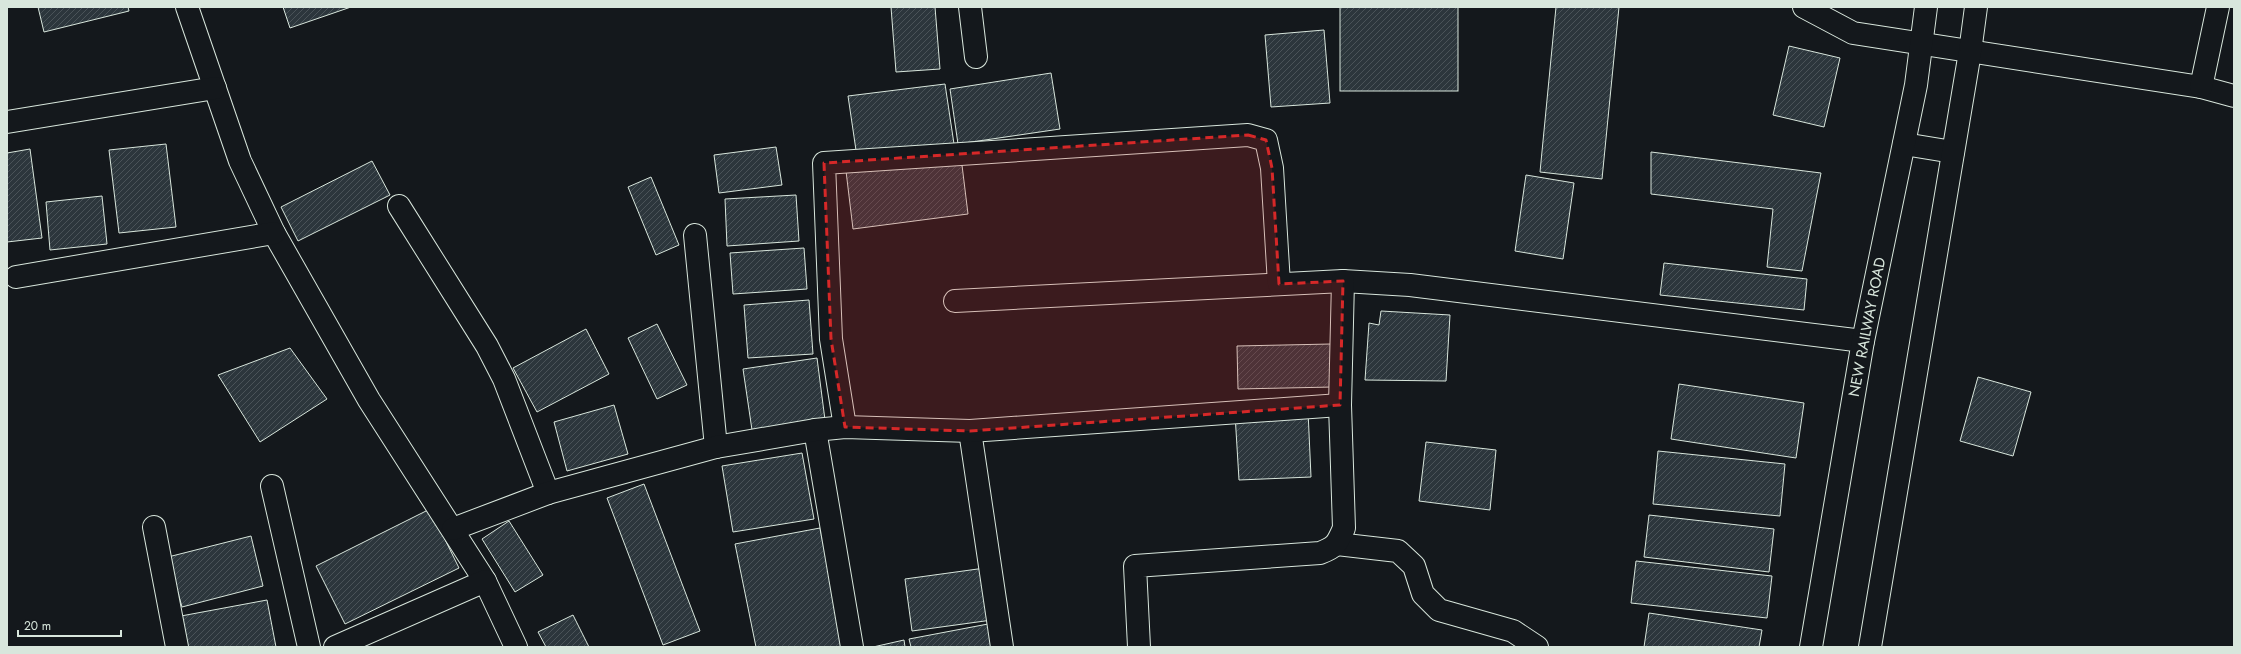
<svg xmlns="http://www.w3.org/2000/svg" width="2241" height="654" viewBox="0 0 2241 654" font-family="Jost,sans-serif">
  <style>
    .building { fill: url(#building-hatch); stroke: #d8e6dc }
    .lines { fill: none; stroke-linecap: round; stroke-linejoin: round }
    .minor-casing { stroke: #d8e6dc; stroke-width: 24 }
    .major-casing { stroke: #d8e6dc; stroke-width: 24 }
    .minor { stroke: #14181c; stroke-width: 22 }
    .major { stroke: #14181c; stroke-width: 22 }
    .marked { fill: #d62828; fill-opacity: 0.2; stroke: #d62828; stroke-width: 3; stroke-dasharray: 8 5; stroke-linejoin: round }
    .labels { text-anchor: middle; stroke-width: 3; stroke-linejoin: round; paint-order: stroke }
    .street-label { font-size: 15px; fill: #d8e6dc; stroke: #14181c }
  </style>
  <defs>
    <pattern id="building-hatch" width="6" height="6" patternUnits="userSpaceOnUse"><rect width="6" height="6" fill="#2c363c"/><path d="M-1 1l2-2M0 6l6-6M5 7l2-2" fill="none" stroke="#4a5358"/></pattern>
  </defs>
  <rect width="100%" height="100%" fill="#14181c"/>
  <g class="building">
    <path d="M 38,7 L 128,7 L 129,11 L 44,32 Z"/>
    <path d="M 283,7 L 351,7 L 290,28 Z"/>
    <path d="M 891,7 L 935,7 L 940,69 L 896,72 Z"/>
    <rect x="1340" y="7" width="118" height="84"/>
    <path d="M 1556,7 L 1619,7 L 1602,179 L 1540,172 Z"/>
    <path d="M 1324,30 L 1330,103 L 1271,107 L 1265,35 Z"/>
    <path d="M 1789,46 L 1840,58 L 1824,127 L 1773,115 Z"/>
    <path d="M 1051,73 L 1060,129 L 958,144 L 950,89 Z"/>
    <path d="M 945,84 L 954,144 L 857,157 L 848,96 Z"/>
    <path d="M 166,144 L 176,227 L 119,233 L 109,150 Z"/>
    <path d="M 776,147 L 782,185 L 719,193 L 714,155 Z"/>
    <path d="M 30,149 L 42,238 L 7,242 L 7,153 Z"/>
    <path d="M 1651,152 L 1821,173 L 1802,271 L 1767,267 L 1773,209 L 1651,194 Z"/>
    <path d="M 961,157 L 968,214 L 853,229 L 846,171 Z"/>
    <path d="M 372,161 L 390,195 L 298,241 L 281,207 Z"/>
    <path d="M 1526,175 L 1574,183 L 1563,259 L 1515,251 Z"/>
    <path d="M 651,177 L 679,245 L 656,255 L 628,187 Z"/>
    <path d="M 796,195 L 799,241 L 727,246 L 725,199 Z"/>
    <path d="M 102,196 L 107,244 L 50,250 L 46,202 Z"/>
    <path d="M 804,248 L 807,289 L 733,294 L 730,253 Z"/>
    <path d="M 1664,263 L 1807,279 L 1804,310 L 1660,295 Z"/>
    <path d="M 809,300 L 813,354 L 748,358 L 744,305 Z"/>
    <path d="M 1381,311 L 1450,315 L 1446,381 L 1365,380 L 1369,323 L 1379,325 Z"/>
    <path d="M 657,324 L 687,385 L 657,399 L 628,338 Z"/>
    <path d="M 586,329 L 609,374 L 537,412 L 513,368 Z"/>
    <path d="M 1331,344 L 1333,387 L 1238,389 L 1237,346 Z"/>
    <path d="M 290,348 L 327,399 L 260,442 L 218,375 Z"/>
    <path d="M 817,358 L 825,420 L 752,430 L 743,369 Z"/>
    <path d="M 1978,377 L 2031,392 L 2013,456 L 1960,441 Z"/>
    <path d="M 1679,384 L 1804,403 L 1796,458 L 1671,439 Z"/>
    <path d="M 614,405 L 628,454 L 567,471 L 554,422 Z"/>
    <path d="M 1308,411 L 1311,477 L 1239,480 L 1235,414 Z"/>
    <path d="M 1426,442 L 1496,450 L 1490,510 L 1419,501 Z"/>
    <path d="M 1658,451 L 1785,464 L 1780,516 L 1653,504 Z"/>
    <path d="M 802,453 L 814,519 L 733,532 L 722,466 Z"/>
    <path d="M 644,484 L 700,631 L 663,645 L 607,498 Z"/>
    <path d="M 430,509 L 459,568 L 345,624 L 316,566 Z"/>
    <path d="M 1649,515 L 1774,529 L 1769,572 L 1644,557 Z"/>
    <path d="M 509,521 L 543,575 L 515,592 L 482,539 Z"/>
    <path d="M 820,528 L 844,647 L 756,647 L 735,544 Z"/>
    <path d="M 251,536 L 263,586 L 182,607 L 168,557 Z"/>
    <path d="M 1636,561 L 1772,576 L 1767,618 L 1631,603 Z"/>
    <path d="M 985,568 L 992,620 L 912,631 L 905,579 Z"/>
    <path d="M 267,600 L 276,647 L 186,647 L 181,616 Z"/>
    <path d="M 1649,613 L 1762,630 L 1759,647 L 1644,647 Z"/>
    <path d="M 573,615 L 589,647 L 546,647 L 538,632 Z"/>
    <path d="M 988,624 L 992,647 L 911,647 L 909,639 Z"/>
    <path d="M 904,640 L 905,647 L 873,647 Z"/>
  </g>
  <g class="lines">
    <g class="minor-casing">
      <g id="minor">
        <path d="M 187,7 L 240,161 L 274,233 L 369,400 L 485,581 L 516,647"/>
        <path d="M 970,7 L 976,57"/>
        <path d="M 1804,7 L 1853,33 L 2201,87 L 2234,96"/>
        <path d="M 2201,87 L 2218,7"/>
        <path d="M 7,122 L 215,88"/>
        <path d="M 399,206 L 487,346 L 504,379 L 548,493"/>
        <path d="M 695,235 L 716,447"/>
        <path d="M 16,277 L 274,233"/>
        <path d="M 955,301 L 1343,281 L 1410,285 L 1863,341"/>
        <path d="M 845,427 L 831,339 L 824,163 L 1248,135 L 1266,140 L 1272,168 L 1279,284"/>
        <path d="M 815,430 L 852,647"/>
        <path d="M 970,431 L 1002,647"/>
        <path d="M 272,486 L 309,647"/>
        <path d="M 154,527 L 177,647"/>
        <path d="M 453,529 L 548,493 L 716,447 L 815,430 L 845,427 L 970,431 L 1340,405"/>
        <path d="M 1337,544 L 1398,551 L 1414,566 L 1423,594 L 1439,610 L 1513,631 L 1537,647"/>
        <path d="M 335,647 L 485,581"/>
        <path d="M 1139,647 L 1135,566 L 1320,553 C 1336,547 1337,544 1344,528 L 1340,405 L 1343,281"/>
      </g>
    </g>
    <g class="major-casing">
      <g id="major">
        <path d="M 1904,144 L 1953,152"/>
        <path d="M 1811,647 L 1863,341 L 1916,85 L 1926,7"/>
        <path d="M 1870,647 L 1970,52 L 1976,7"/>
      </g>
    </g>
    <use href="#minor" class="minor"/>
    <use href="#major" class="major"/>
  </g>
  <path class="marked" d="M 1248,135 L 1266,140 L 1272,168 L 1279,284 L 1343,281 L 1340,405 L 970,431 L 845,427 L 831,339 L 824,163 Z"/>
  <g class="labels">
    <g class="street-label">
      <text transform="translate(1867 327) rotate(-79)" y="5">NEW RAILWAY ROAD</text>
    </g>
  </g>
  <rect width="2241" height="654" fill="none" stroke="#d8e6dc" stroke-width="16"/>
  <path d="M18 630v6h103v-6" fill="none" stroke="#d8e6dc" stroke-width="2"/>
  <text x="24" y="630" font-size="12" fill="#d8e6dc" stroke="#14181c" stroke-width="3" paint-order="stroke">20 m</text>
</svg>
